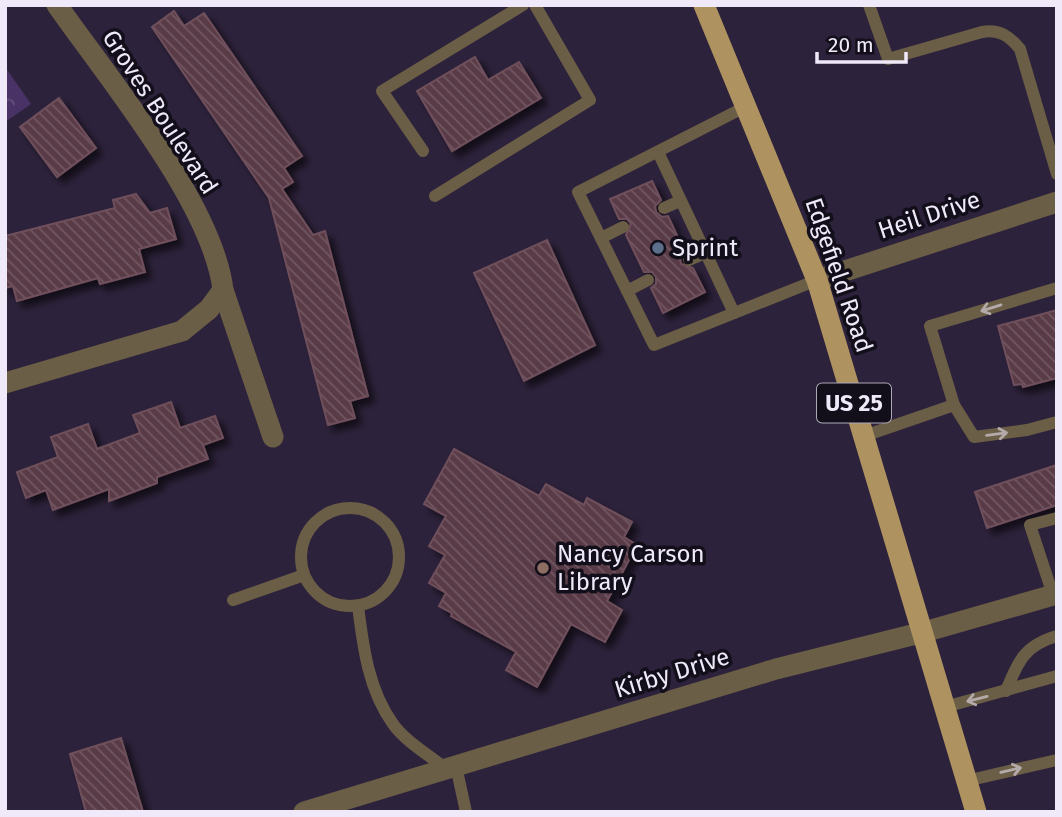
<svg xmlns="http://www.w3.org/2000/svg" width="1062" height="817" viewBox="0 0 1062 817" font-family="'Fira Sans',sans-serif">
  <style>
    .park { fill: url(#park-crowns) }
    .building { fill: url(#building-back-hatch); stroke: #70505b; stroke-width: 2; filter: url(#shadow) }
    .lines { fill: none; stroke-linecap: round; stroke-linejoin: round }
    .lane { stroke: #6b5e46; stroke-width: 12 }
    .street { stroke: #6b5e46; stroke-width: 21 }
    .primary { stroke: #ae9260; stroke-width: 21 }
    .oneway { stroke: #b4aaa9 }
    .service-dot { fill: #5c6f8a; stroke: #130f1a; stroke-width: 2.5 }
    .education-dot { fill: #8d6e63; stroke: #130f1a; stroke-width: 2.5 }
    .labels { text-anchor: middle; stroke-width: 7; stroke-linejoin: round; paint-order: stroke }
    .shield { fill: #130f1a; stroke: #ada8b7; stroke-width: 2 }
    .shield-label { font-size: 23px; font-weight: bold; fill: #efe9fa }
    .street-label { font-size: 24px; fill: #efe9fa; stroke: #130f1a }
    .poi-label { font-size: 24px; fill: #efe9fa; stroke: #130f1a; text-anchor: start }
  </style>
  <defs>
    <pattern id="park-crowns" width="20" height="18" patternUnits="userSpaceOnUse" patternTransform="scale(1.75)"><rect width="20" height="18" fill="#493366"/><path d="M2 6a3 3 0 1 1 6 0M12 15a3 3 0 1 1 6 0" fill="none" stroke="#64517d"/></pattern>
    <pattern id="building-back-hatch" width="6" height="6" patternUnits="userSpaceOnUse" patternTransform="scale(1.75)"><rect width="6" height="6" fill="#593b46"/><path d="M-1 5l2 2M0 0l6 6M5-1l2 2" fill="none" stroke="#715762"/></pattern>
    <filter id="shadow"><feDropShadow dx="6" dy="6" stdDeviation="3.5" flood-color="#0009"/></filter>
  </defs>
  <rect width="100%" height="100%" fill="#2d223b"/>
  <path class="park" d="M 5,67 L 31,104 L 5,122 Z"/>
  <g class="building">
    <path d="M 174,11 L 184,26 L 204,13 L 302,156 L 284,168 L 293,182 L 282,189 L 313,235 L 325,231 L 368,396 L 350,401 L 355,418 L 328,425 L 269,198 L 152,27 Z"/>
    <path d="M 475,57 L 488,80 L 519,62 L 541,98 L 452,151 L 417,91 Z"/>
    <path d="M 59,98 L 96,148 L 57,177 L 20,127 Z"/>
    <path d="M 652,181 L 661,200 L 655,206 L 656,212 L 662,217 L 668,216 L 685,252 L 680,258 L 681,264 L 693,268 L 705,292 L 663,313 L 651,288 L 656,284 L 656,277 L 652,272 L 644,272 L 626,235 L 631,224 L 627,219 L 619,219 L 610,199 Z"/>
    <path d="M 136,194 L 150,213 L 167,208 L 176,239 L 139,249 L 145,272 L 100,284 L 98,278 L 17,301 L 13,286 L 5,288 L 5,236 L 115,208 L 113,200 Z"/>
    <path d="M 547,240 L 595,345 L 524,381 L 474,273 Z"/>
    <path d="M 1057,310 L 1057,378 L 1023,387 L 1022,384 L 1014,385 L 998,326 Z"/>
    <path d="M 171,402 L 180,428 L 215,416 L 223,438 L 203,445 L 208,459 L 157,477 L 157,483 L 109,501 L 109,489 L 53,510 L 46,490 L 26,498 L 17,472 L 58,457 L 51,437 L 88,424 L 97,449 L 140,433 L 133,415 Z"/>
    <path d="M 454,449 L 539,496 L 546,484 L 584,505 L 587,498 L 632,522 L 624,537 L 637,545 L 607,601 L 622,610 L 605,642 L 571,624 L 537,687 L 506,670 L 516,652 L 451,616 L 452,613 L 439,606 L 446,593 L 429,583 L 445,555 L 429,546 L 446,516 L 424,504 Z"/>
    <path d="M 1057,465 L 1057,505 L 987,528 L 975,492 Z"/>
    <path d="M 121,738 L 143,812 L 86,812 L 70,754 Z"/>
  </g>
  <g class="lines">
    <g class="lane">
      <path d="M 869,5 L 888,59 L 982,32 C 1000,29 1009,36 1020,49 L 1057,174"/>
      <path d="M 747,106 L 578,192 L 654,345 L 817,280"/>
      <path d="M 423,151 L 382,91 L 523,5"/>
      <path d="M 658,152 L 734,313"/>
      <path d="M 435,196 L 590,100 L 535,5"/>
      <path d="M 664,208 L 680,201"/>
      <path d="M 601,238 L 623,227"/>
      <path d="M 689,260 L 705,253"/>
      <path d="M 1057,288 L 930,326 L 954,405 L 974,437 L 1027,430 L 1057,422"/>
      <path d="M 627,291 L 648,280"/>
      <path d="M 864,436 L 954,405"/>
      <circle cx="350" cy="557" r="49"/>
      <path d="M 1053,595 L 1030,525 L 1057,518"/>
      <path d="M 233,600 L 304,575"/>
      <path d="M 358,606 C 363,646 368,689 393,724 C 405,741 429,755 446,769"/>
      <path d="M 1006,691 C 1018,661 1025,645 1057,636"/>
      <path d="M 945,707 L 1057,676"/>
      <path d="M 456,766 L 466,812"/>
      <path d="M 966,781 L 1057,760"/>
    </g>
    <g class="street">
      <path d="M 817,280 L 1057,202"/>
      <path d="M 223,290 L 273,437"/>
      <path d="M 5,383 L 182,331 L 209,309 L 223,290 C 213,204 108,78 57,5"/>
      <path d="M 304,812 L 776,669 L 924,632 L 1057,594"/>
    </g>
    <path class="primary" d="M 704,5 L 817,280 L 976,812"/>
  </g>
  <defs><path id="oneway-shaft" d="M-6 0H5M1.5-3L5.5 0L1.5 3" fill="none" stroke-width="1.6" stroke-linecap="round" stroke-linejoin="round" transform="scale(1.75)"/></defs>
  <g class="oneway">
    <use href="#oneway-shaft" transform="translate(991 308) rotate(163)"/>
    <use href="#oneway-shaft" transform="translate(997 434) rotate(-8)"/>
    <use href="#oneway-shaft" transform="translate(977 699) rotate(166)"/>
    <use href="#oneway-shaft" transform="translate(1011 770) rotate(-13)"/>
  </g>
  <circle class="service-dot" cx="658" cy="248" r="7"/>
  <circle class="education-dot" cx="543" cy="568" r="7"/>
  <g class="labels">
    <rect class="shield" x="817" y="383.5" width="74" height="39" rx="5"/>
    <g class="shield-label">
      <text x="854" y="411">US 25</text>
    </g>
    <g class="street-label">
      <text transform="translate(160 112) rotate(57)" y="8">Groves Boulevard</text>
      <text transform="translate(929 215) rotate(-18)" y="8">Heil Drive</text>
      <text transform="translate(839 275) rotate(71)" y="8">Edgefield Road</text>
      <text transform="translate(672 673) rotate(-17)" y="8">Kirby Drive</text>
    </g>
    <g class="poi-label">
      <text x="672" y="256">Sprint</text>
      <text x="557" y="562">Nancy Carson<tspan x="557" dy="28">Library</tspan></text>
    </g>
  </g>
  <rect width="1062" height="817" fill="none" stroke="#efe9fa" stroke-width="14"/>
  <path d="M817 52v10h89v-10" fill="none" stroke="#efe9fa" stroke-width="3.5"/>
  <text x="828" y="52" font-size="21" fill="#efe9fa" stroke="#130f1a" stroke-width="5" paint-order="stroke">20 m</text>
</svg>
